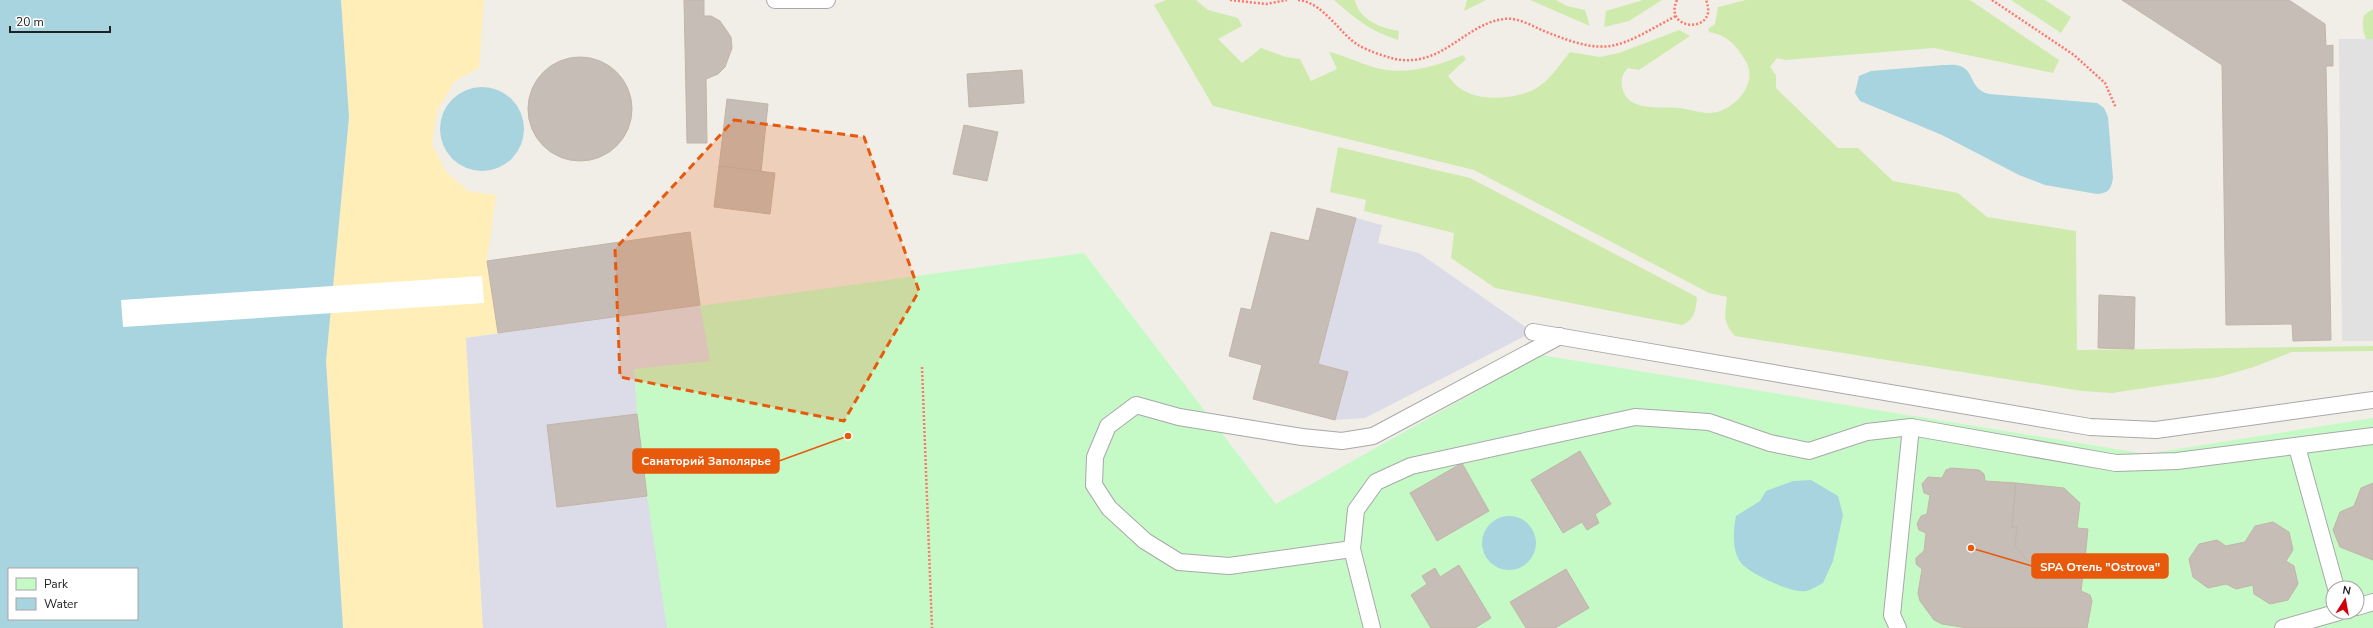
<svg xmlns="http://www.w3.org/2000/svg" width="2373" height="628" viewBox="0 0 2373 628" font-family="'Nunito Sans',sans-serif">
  <style>
    .grass { fill: #ceebad }
    .sand { fill: #ffeeb7 }
    .park { fill: #c5fac7; fill-rule: evenodd }
    .parking { fill: #e1e1e1 }
    .plaza { fill: #dbdce7 }
    .water { fill: #a7d4df; fill-rule: evenodd }
    .pier { fill: #fff }
    .building { fill: #c6bdb6; stroke: #c3b4a9 }
    .lines { fill: none; stroke-linecap: round; stroke-linejoin: round }
    .lane-casing { stroke: #a8a8a8; stroke-width: 18 }
    .path { stroke: #fc786e; stroke-width: 2.5; stroke-dasharray: 2 2; stroke-linecap: butt }
    .lane { stroke: #fff; stroke-width: 16 }
    .marked { fill: #e8590c; fill-opacity: 0.2; stroke: #e8590c; stroke-width: 3; stroke-dasharray: 8 5; stroke-linejoin: round }
    .leader { fill: none; stroke: #e8590c; stroke-width: 1.5 }
    .callout-dot { fill: #e8590c; stroke: #fff; stroke-width: 1.5 }
    .callout { fill: #e8590c; stroke: #e8590c; stroke-width: 1.5 }
    .callout-label { font-size: 12px; text-anchor: middle; font-weight: bold; fill: #fff }
  </style>
  <rect width="100%" height="100%" fill="#f1eee7"/>
  <g class="grass">
    <path d="M 1166,0 L 1196,0 L 1208,10 L 1238,18 L 1242,26 L 1218,39 L 1242,63 L 1261,48 L 1286,57 L 1300,59 L 1311,81 L 1337,69 L 1329,52 C 1344,55 1356,62 1370,66 C 1400,77 1435,67 1463,55 L 1466,59 L 1448,76 C 1452,81 1456,86 1461,89 C 1480,102 1514,99 1533,90 C 1549,82 1559,65 1570,52 L 1600,57 L 1619,53 L 1679,30 L 1690,36 L 1639,70 L 1628,68 C 1622,74 1621,80 1622,87 C 1627,113 1661,106 1679,108 C 1690,109 1699,113 1709,113 C 1725,113 1741,100 1747,86 C 1751,77 1750,68 1745,60 C 1736,45 1727,35 1709,32 L 1708,29 L 1715,24 L 1718,7 L 1746,0 L 1970,0 L 2059,60 L 2053,73 L 1934,48 L 1785,60 L 1777,58 L 1770,67 L 1776,75 L 1776,88 L 1838,148 L 1858,148 L 1893,181 L 1958,193 L 1987,217 L 2076,231 L 2077,350 L 2373,346 L 2373,351 L 2292,352 L 2254,367 L 2219,377 L 2112,393 L 2082,391 L 1735,336 C 1722,321 1725,315 1727,297 L 1709,293 L 1474,170 L 1213,106 L 1154,5 Z"/>
    <path d="M 1334,0 L 1355,0 C 1359,20 1381,28 1399,31 L 1398,40 C 1370,31 1356,19 1334,0 Z"/>
    <path d="M 1467,0 L 1486,0 L 1464,11 Z"/>
    <path d="M 1530,0 L 1556,0 L 1567,6 L 1585,10 L 1590,26 Z"/>
    <path d="M 1643,0 L 1662,0 L 1629,21 L 1604,27 L 1606,11 Z"/>
    <path d="M 2011,0 L 2045,0 L 2071,17 L 2061,33 Z"/>
    <path d="M 2373,9 L 2373,49 C 2364,40 2361,27 2364,15 Z"/>
    <path d="M 1338,147 L 1470,178 L 1697,297 C 1696,309 1695,320 1682,325 L 1495,288 L 1451,258 L 1454,233 L 1364,211 L 1366,200 L 1330,192 Z"/>
  </g>
  <path class="sand" d="M 341,0 L 484,0 L 479,68 L 455,81 L 437,111 L 432,144 L 446,172 L 468,191 L 496,195 L 487,261 L 498,333 L 466,338 L 483,628 L 343,628 L 326,361 L 349,117 Z"/>
  <path class="park" d="M 1084,253 L 1276,504 L 1541,355 L 2146,454 L 2373,418 L 2373,628 L 483,628 L 466,338 ZM 2333,588 L 2357,588 L 2357,612 L 2333,612 Z"/>
  <path class="parking" d="M 2339,39 L 2373,39 L 2373,341 L 2342,341 Z"/>
  <g class="plaza">
    <path d="M 1356,218 L 1382,225 L 1378,243 L 1419,253 L 1533,332 L 1365,418 L 1335,420 L 1347,372 L 1318,364 Z"/>
    <path d="M 700,305 L 710,361 L 634,369 L 637,414 L 547,425 L 557,507 L 647,496 L 667,628 L 483,628 L 466,338 Z"/>
  </g>
  <g class="water">
    <path d="M 0,0 L 341,0 L 349,117 L 326,361 L 343,628 L 0,628 ZM 9,569 L 137,569 L 137,619 L 9,619 Z"/>
    <path d="M 1943,65 C 1948,65 1955,64 1960,66 C 1975,71 1969,89 1989,94 L 2097,103 L 2104,108 L 2108,117 L 2113,178 C 2111,189 2109,193 2097,194 L 2045,185 L 2019,175 L 1942,135 L 1860,101 L 1855,93 L 1859,76 L 1871,71 Z"/>
    <circle cx="482" cy="129" r="42"/>
    <path d="M 1811,480 L 1838,496 L 1843,515 L 1833,561 L 1823,583 C 1817,586 1811,590 1806,591 C 1793,594 1754,575 1744,566 C 1731,554 1733,531 1736,516 L 1760,501 L 1766,491 L 1793,481 Z"/>
    <circle cx="1509" cy="543" r="27"/>
  </g>
  <path class="pier" d="M 482,276 L 484,303 L 123,327 L 121,300 Z"/>
  <g class="building">
    <path d="M 684,0 L 704,0 L 704,16 L 711,16 L 720,21 L 731,37 L 732,48 L 725,67 L 718,74 L 706,79 L 707,143 L 687,143 Z"/>
    <path d="M 2122,0 L 2289,0 L 2325,24 L 2326,46 L 2333,45 L 2333,66 L 2326,66 L 2331,340 L 2293,341 L 2292,324 L 2226,325 L 2222,65 Z"/>
    <circle cx="580" cy="109" r="52"/>
    <path d="M 1022,70 L 1024,103 L 969,107 L 967,74 Z"/>
    <path d="M 727,99 L 768,104 L 761,172 L 719,167 Z"/>
    <path d="M 964,125 L 998,132 L 987,181 L 953,174 Z"/>
    <path d="M 719,166 L 775,173 L 770,214 L 714,207 Z"/>
    <path d="M 1317,208 L 1356,218 L 1318,364 L 1348,372 L 1335,420 L 1253,399 L 1262,365 L 1229,356 L 1241,308 L 1251,310 L 1271,232 L 1309,241 Z"/>
    <path d="M 690,232 L 700,305 L 498,333 L 487,261 Z"/>
    <path d="M 2099,295 L 2135,297 L 2134,349 L 2098,348 Z"/>
    <path d="M 637,414 L 647,496 L 557,507 L 547,425 Z"/>
    <path d="M 1580,451 L 1611,504 L 1595,514 L 1599,523 L 1587,530 L 1582,522 L 1563,533 L 1531,480 Z"/>
    <path d="M 1462,463 L 1489,511 L 1437,541 L 1410,493 Z"/>
    <path d="M 1951,468 L 1979,470 L 1984,474 L 1985,481 L 2016,483 L 2012,527 L 2017,527 L 2015,546 L 2028,561 L 2057,563 L 2058,556 L 2085,559 L 2081,591 L 2090,595 L 2092,601 L 2087,628 L 1968,628 L 1942,624 L 1934,620 L 1920,601 L 1918,593 L 1922,569 L 1916,564 L 1916,558 L 1924,551 L 1926,533 L 1919,530 L 1917,524 L 1921,516 L 1927,514 L 1930,495 L 1924,493 L 1922,484 L 1928,477 L 1942,478 L 1946,470 Z"/>
    <path d="M 2016,483 L 2064,488 L 2080,503 L 2077,528 L 2088,529 L 2085,559 L 2058,556 L 2057,563 L 2028,561 L 2015,546 L 2017,527 L 2012,527 Z"/>
    <path d="M 2373,483 L 2373,560 L 2340,547 L 2333,530 L 2340,512 L 2354,506 L 2361,488 Z"/>
    <path d="M 2273,522 L 2289,532 L 2293,550 L 2286,561 L 2294,566 L 2298,584 L 2288,600 L 2270,604 L 2254,594 L 2253,585 L 2236,589 L 2226,584 L 2208,588 L 2193,577 L 2189,559 L 2199,544 L 2217,540 L 2226,546 L 2245,542 L 2255,526 Z"/>
    <path d="M 1459,565 L 1491,618 L 1475,628 L 1431,628 L 1411,595 L 1427,584 L 1422,576 L 1435,568 L 1440,577 Z"/>
    <path d="M 1566,569 L 1589,608 L 1555,628 L 1526,628 L 1510,602 Z"/>
  </g>
  <g class="lines">
    <g class="lane-casing">
      <g id="lane">
        <path d="M 775,0 L 827,0"/>
        <path d="M 1533,332 L 2090,427 L 2156,430 L 2373,400"/>
        <path d="M 2297,447 L 2336,588"/>
        <path d="M 1352,549 L 1229,566 L 1179,562 L 1145,541 L 1109,508 L 1094,485 L 1095,457 L 1108,426 L 1136,405 L 1179,417 L 1302,437 L 1342,441 L 1373,436 L 1560,336"/>
        <path d="M 2357,607 L 2373,602"/>
        <path d="M 1372,628 L 1352,549 L 1356,510 L 1376,482 L 1411,466 L 1635,417 L 1709,422 L 1770,443 L 1809,451 L 1867,432 L 1911,427 L 2116,463 L 2177,461 L 2373,436"/>
        <path d="M 1898,628 L 1892,615 L 1911,427"/>
        <path d="M 2283,628 L 2339,612"/>
      </g>
    </g>
    <g class="path">
      <path d="M 1230,0 L 1266,4 L 1287,0"/>
      <path d="M 1298,0 C 1323,2 1339,33 1358,45 C 1369,51 1383,56 1395,59 C 1443,68 1464,24 1504,19 C 1518,17 1532,26 1544,31 C 1610,58 1616,48 1676,16"/>
      <path d="M 1677,0 C 1662,32 1720,34 1706,0"/>
      <path d="M 1992,0 L 2074,55 L 2105,83 L 2116,108"/>
      <path d="M 922,367 L 932,628"/>
    </g>
    <use href="#lane" class="lane"/>
  </g>
  <path class="marked" d="M 734,120 L 864,137 L 919,291 L 844,421 L 620,377 L 615,249 Z"/>
  <path class="leader" d="M848 436L779 461M1971 548L2032 566"/>
  <g class="callout-dot">
    <circle cx="848" cy="436" r="4"/>
    <circle cx="1971" cy="548" r="4"/>
  </g>
  <g class="callout">
    <rect x="633" y="449" width="146" height="24" rx="4"/>
    <rect x="2032" y="554" width="136" height="24" rx="4"/>
  </g>
  <g class="callout-label">
    <text x="706" y="465">Санаторий Заполярье</text>
    <text x="2100" y="571">SPA Отель "Ostrova"</text>
  </g>
  <rect x="8" y="568" width="130" height="52" fill="#ffffff" stroke="#a6a6a6"/>
  <rect x="16" y="578" width="20" height="12" fill="#c5fac7" stroke="#a6a6a6"/>
  <text x="44" y="588" font-size="12" fill="#212121">Park</text>
  <rect x="16" y="598" width="20" height="12" fill="#a7d4df" stroke="#a6a6a6"/>
  <text x="44" y="608" font-size="12" fill="#212121">Water</text>
  <g transform="translate(2345 600) rotate(11)"><circle r="19" fill="#ffffff" stroke="#a6a6a6"/>
  <path d="M0-3L7 15L0 10L-7 15Z" fill="#d10007"/>
  <text y="-6" font-size="11" font-weight="bold" text-anchor="middle" fill="#212121">N</text>
  </g>
  <path d="M10 26v6h100v-6" fill="none" stroke="#212121" stroke-width="2"/>
  <text x="16" y="26" font-size="12" fill="#212121" stroke="#ffffff" stroke-width="3" paint-order="stroke">20 m</text>
</svg>
